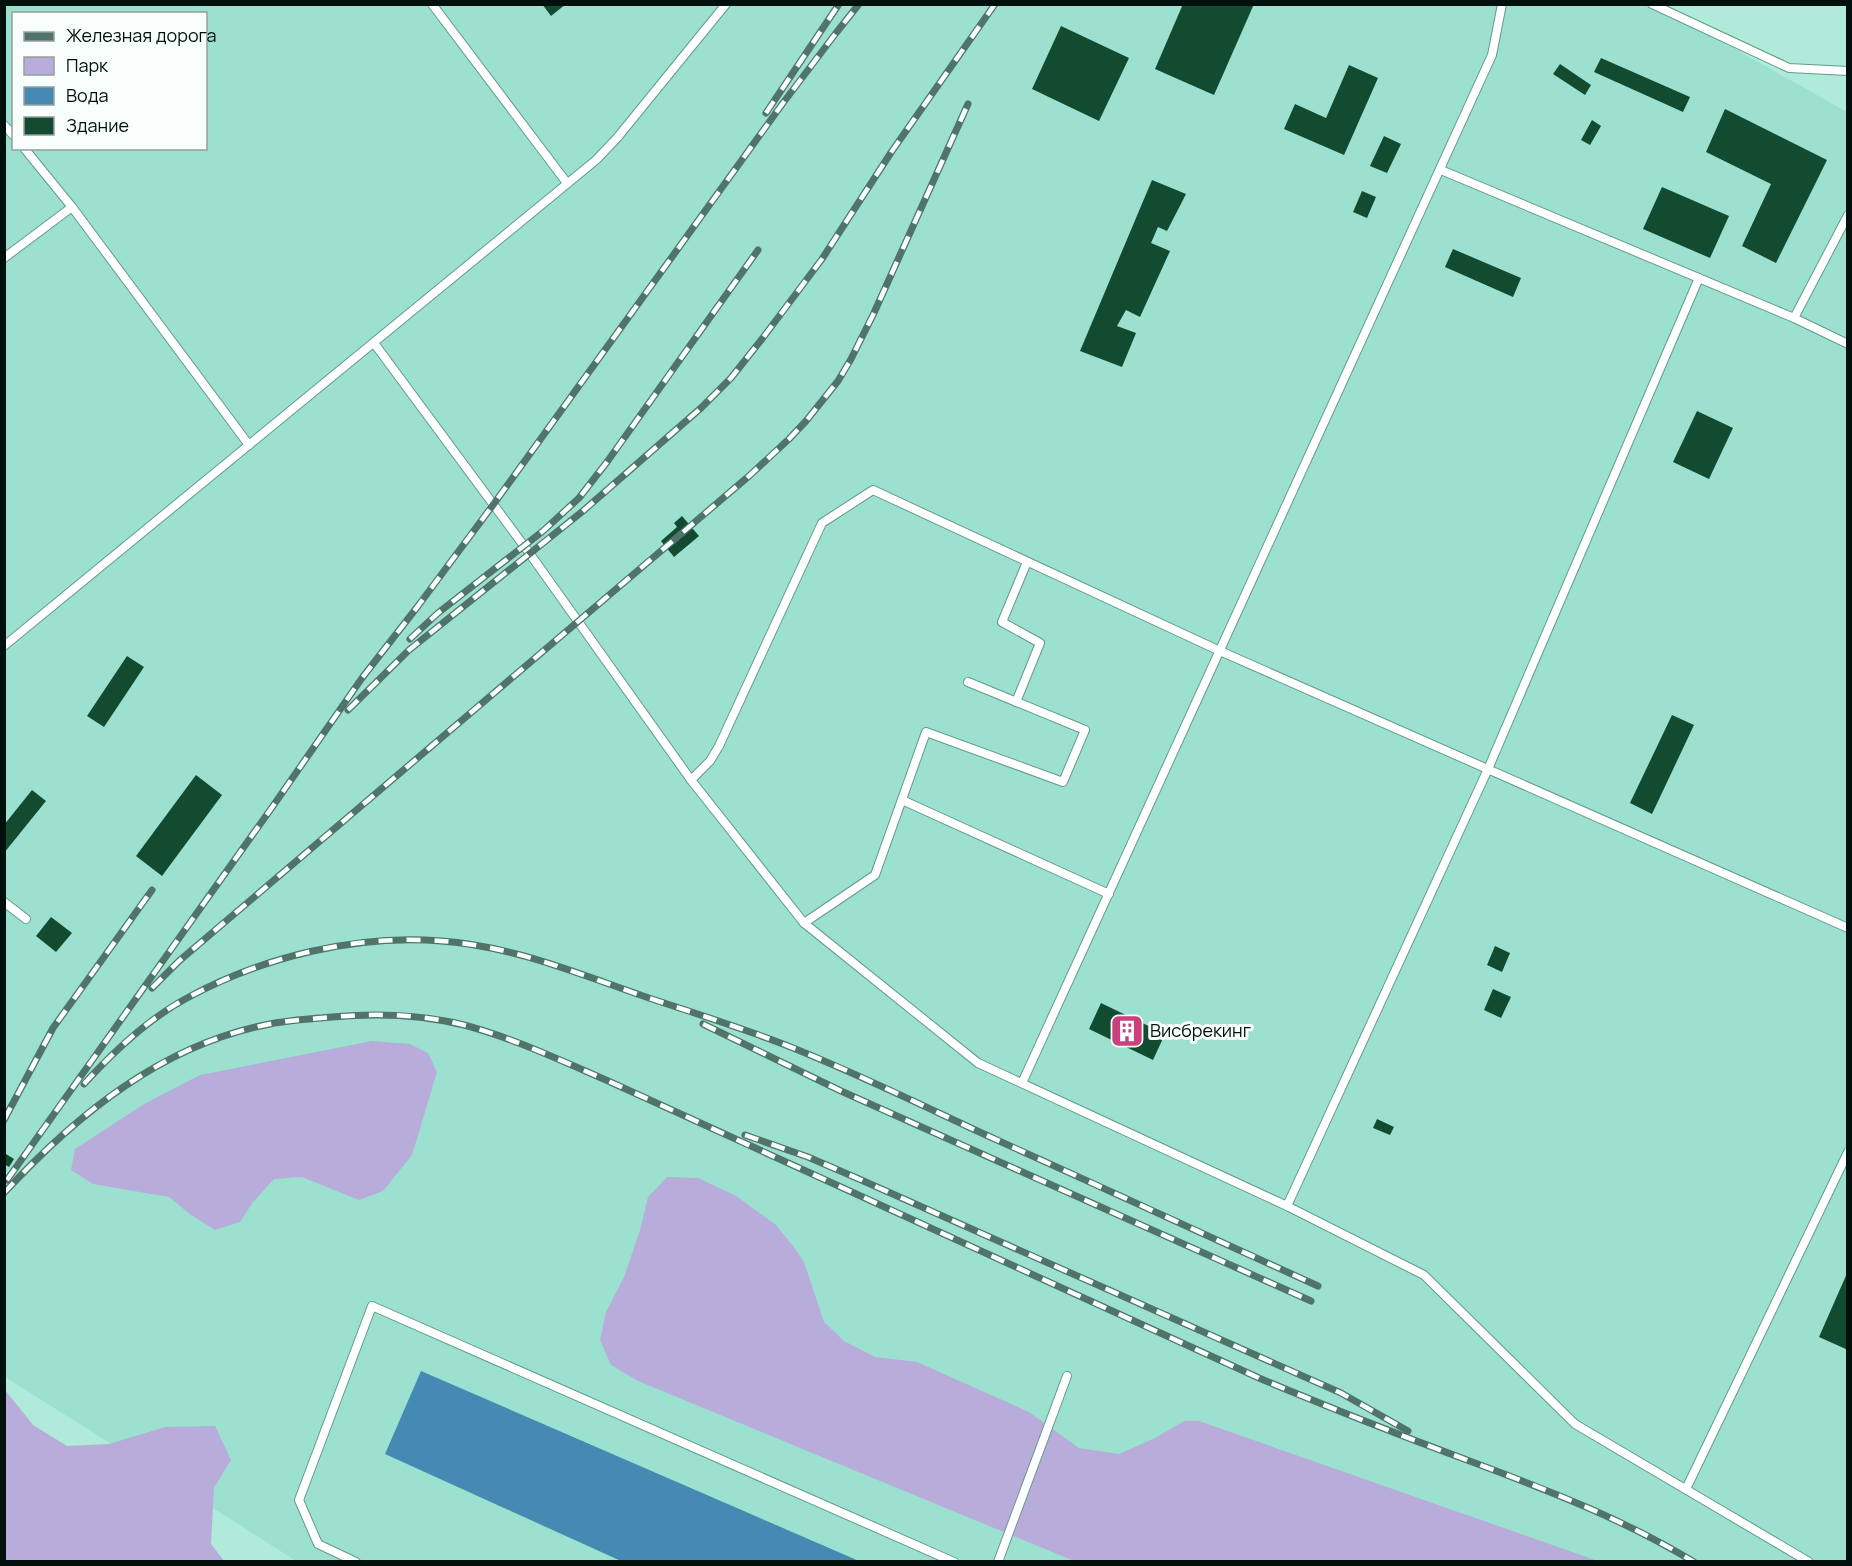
<svg xmlns="http://www.w3.org/2000/svg" width="1852" height="1566" viewBox="0 0 1852 1566" font-family="Manrope,sans-serif">
  <style>
    .built { fill: #9ce1d0; fill-rule: evenodd }
    .green { fill: #b8acda }
    .water { fill: #448ab3 }
    .building { fill: #124b2f }
    .lines { fill: none; stroke-linecap: round; stroke-linejoin: round }
    .lane-casing { stroke: #629b8d; stroke-width: 10 }
    .lane { stroke: #fff; stroke-width: 8 }
    .rail-casing { stroke: #50746b; stroke-width: 7 }
    .rail { stroke: #f8fefc; stroke-width: 4.5; stroke-dasharray: 14; stroke-linecap: butt }
    .labels { text-anchor: middle; stroke-width: 6; stroke-linejoin: round; paint-order: stroke }
    .poi-label { font-size: 18px; fill: #00110d; stroke: #f8fefc; text-anchor: start }
  </style>
  <rect width="100%" height="100%" fill="#afeadb"/>
  <path class="built" d="M 4,5 L 1657,5 L 1847,112 L 1847,1561 L 296,1561 L 221,1513 L 5,1377 ZM 14,14 L 206,14 L 206,148 L 14,148 Z"/>
  <g class="green">
    <path d="M 372,1041 L 410,1044 L 428,1053 L 437,1072 L 412,1155 L 383,1191 L 359,1200 L 302,1177 L 274,1179 L 253,1202 L 240,1222 L 215,1230 L 191,1215 L 169,1197 L 93,1184 L 71,1170 L 75,1149 L 144,1104 L 200,1075 Z"/>
    <path d="M 667,1177 L 698,1178 L 736,1196 L 776,1225 L 793,1246 L 804,1262 L 824,1322 L 844,1341 L 875,1357 L 917,1362 L 1029,1412 L 1079,1448 L 1119,1454 L 1155,1438 L 1184,1421 L 1199,1421 L 1598,1561 L 1074,1561 L 638,1381 L 611,1365 L 600,1340 L 606,1312 L 624,1277 L 640,1230 L 648,1197 Z"/>
    <path d="M 5,1390 L 33,1425 L 67,1446 L 109,1444 L 165,1427 L 215,1426 L 231,1460 L 214,1488 L 211,1544 L 224,1561 L 5,1561 Z"/>
  </g>
  <path class="water" d="M 421,1371 L 859,1561 L 621,1561 L 385,1454 Z"/>
  <g class="building">
    <path d="M 542,4 L 566,4 L 551,16 Z"/>
    <path d="M 1183,4 L 1254,4 L 1214,95 L 1155,69 Z"/>
    <path d="M 1061,26 L 1129,58 L 1099,121 L 1032,89 Z"/>
    <path d="M 1601,58 L 1690,97 L 1683,112 L 1594,72 Z"/>
    <path d="M 1560,64 L 1591,85 L 1585,95 L 1553,74 Z"/>
    <path d="M 1349,65 L 1378,78 L 1344,155 L 1284,129 L 1295,104 L 1326,118 Z"/>
    <path d="M 1725,109 L 1827,160 L 1776,263 L 1742,246 L 1771,184 L 1706,152 Z"/>
    <path d="M 1592,120 L 1601,126 L 1590,145 L 1581,140 Z"/>
    <path d="M 1384,136 L 1401,144 L 1387,173 L 1370,166 Z"/>
    <path d="M 1152,180 L 1186,194 L 1167,231 L 1158,227 L 1151,243 L 1170,251 L 1140,317 L 1126,310 L 1117,326 L 1136,333 L 1122,367 L 1080,351 Z"/>
    <path d="M 1662,187 L 1729,216 L 1710,258 L 1643,229 Z"/>
    <path d="M 1362,191 L 1376,197 L 1367,218 L 1353,212 Z"/>
    <path d="M 1453,249 L 1521,278 L 1513,297 L 1445,267 Z"/>
    <path d="M 1697,411 L 1733,428 L 1709,479 L 1673,462 Z"/>
    <path d="M 682,516 L 699,536 L 674,557 L 661,541 L 677,527 L 674,523 Z"/>
    <path d="M 127,656 L 144,667 L 104,727 L 87,716 Z"/>
    <path d="M 1672,715 L 1694,725 L 1652,814 L 1630,803 Z"/>
    <path d="M 196,775 L 222,795 L 162,876 L 136,856 Z"/>
    <path d="M 32,790 L 46,801 L 4,853 L 4,825 Z"/>
    <path d="M 51,917 L 72,933 L 56,952 L 36,936 Z"/>
    <path d="M 1495,946 L 1510,953 L 1502,972 L 1487,965 Z"/>
    <path d="M 1493,989 L 1511,997 L 1501,1018 L 1484,1010 Z"/>
    <path d="M 1101,1003 L 1165,1034 L 1153,1060 L 1089,1029 Z"/>
    <path d="M 1377,1119 L 1394,1127 L 1390,1135 L 1373,1128 Z"/>
    <path d="M 6,1154 L 14,1159 L 9,1167 L 4,1164 Z"/>
    <path d="M 1848,1271 L 1848,1350 L 1819,1337 Z"/>
  </g>
  <g class="lines">
    <g class="lane-casing">
      <g id="lane">
        <path d="M 432,4 L 567,183"/>
        <path d="M 1652,4 L 1789,68 L 1848,71"/>
        <path d="M 4,125 L 14,136"/>
        <path d="M 24,148 L 72,207 L 249,445"/>
        <path d="M 1441,170 L 1794,318 L 1848,344"/>
        <path d="M 4,258 L 72,207"/>
        <path d="M 1794,318 L 1848,215"/>
        <path d="M 374,343 L 530,554 L 691,780 L 804,923 L 978,1063 L 1287,1206 L 1424,1275 L 1575,1424 L 1809,1562"/>
        <path d="M 4,646 L 596,160 L 617,138 L 726,4"/>
        <path d="M 1016,702 L 1040,643 L 1002,622 L 1027,562"/>
        <path d="M 691,780 L 710,761 L 719,746 L 822,523 L 873,490 L 1220,651 L 1848,928"/>
        <path d="M 902,800 L 1109,894"/>
        <path d="M 4,902 L 26,919"/>
        <path d="M 804,923 L 875,875 L 926,732 L 1063,782 L 1085,730 L 968,682"/>
        <path d="M 1022,1083 L 1492,55 L 1502,4"/>
        <path d="M 1287,1206 L 1488,769 L 1699,278"/>
        <path d="M 1686,1489 L 1848,1152"/>
        <path d="M 356,1562 L 318,1544 L 299,1500 L 372,1306 L 954,1562"/>
        <path d="M 998,1562 L 1067,1376"/>
      </g>
    </g>
    <use href="#lane" class="lane"/>
    <g class="rail-casing">
      <g id="rail">
        <path d="M 766,113 L 839,4"/>
        <path d="M 410,639 L 438,613 L 543,531 L 579,498 L 607,462 L 758,250"/>
        <path d="M 348,710 L 409,650 L 583,511 L 701,408 L 731,378 L 762,339 L 822,259 L 892,151 L 995,4"/>
        <path d="M 152,988 L 179,961 L 749,476 L 789,439 L 806,421 L 838,381 L 851,359 L 873,315 L 968,104"/>
        <path d="M 703,1024 L 841,1091 L 1311,1301"/>
        <path d="M 84,1084 C 114,1051 148,1019 187,998 C 262,957 357,934 441,941 C 514,946 581,975 649,998 C 694,1013 739,1027 783,1044 C 852,1071 919,1104 986,1135 C 1097,1185 1208,1236 1318,1286"/>
        <path d="M 4,1120 L 53,1028 L 152,890"/>
        <path d="M 745,1135 L 808,1157 L 859,1179 L 1341,1393 L 1408,1431"/>
        <path d="M 7,1180 L 273,806 L 362,678 L 418,606 L 493,505 L 783,103 L 836,33 L 859,4"/>
        <path d="M 4,1193 C 76,1115 163,1044 270,1024 C 290,1020 311,1019 332,1017 C 376,1013 420,1014 464,1025 C 513,1038 560,1060 606,1080 C 670,1109 733,1138 797,1167 C 951,1237 1105,1308 1259,1378 C 1330,1408 1402,1436 1475,1463 C 1550,1491 1625,1520 1694,1562"/>
      </g>
    </g>
    <use href="#rail" class="rail"/>
  </g>
  <defs>
    <g id="building-square" transform="scale(1.725)"><rect x="-9" y="-9" width="18" height="18" rx="4" fill="#c9407c" stroke="#f8fefc"/><path d="M-4-6H4V6H1V3H-1V6H-4ZM-2.5-4.3h1.7v1.8h-1.7ZM.8-4.3h1.7v1.8H.8ZM-2.5-1h1.7V.8h-1.7ZM.8-1h1.7V.8H.8Z" fill="#fff"/></g>
  </defs>
  <g fill-rule="evenodd">
    <use href="#building-square" x="1127" y="1031"/>
  </g>
  <g class="labels">
    <g class="poi-label">
      <text x="1150" y="1037">Висбрекинг</text>
    </g>
  </g>
  <rect width="1852" height="1566" fill="none" stroke="#00110d" stroke-width="12"/>
  <rect x="12" y="12" width="195" height="138" fill="#f8fefc" stroke="#959f9c" stroke-width="1.5"/>
  <rect x="24" y="32" width="30" height="9" fill="#50746b" stroke="#959f9c" stroke-width="1.5"/>
  <text x="66" y="42" font-size="18" fill="#00110d">Железная дорога</text>
  <rect x="24" y="57" width="30" height="18" fill="#b8acda" stroke="#959f9c" stroke-width="1.5"/>
  <text x="66" y="72" font-size="18" fill="#00110d">Парк</text>
  <rect x="24" y="87" width="30" height="18" fill="#448ab3" stroke="#959f9c" stroke-width="1.5"/>
  <text x="66" y="102" font-size="18" fill="#00110d">Вода</text>
  <rect x="24" y="117" width="30" height="18" fill="#124b2f" stroke="#959f9c" stroke-width="1.5"/>
  <text x="66" y="132" font-size="18" fill="#00110d">Здание</text>
</svg>
